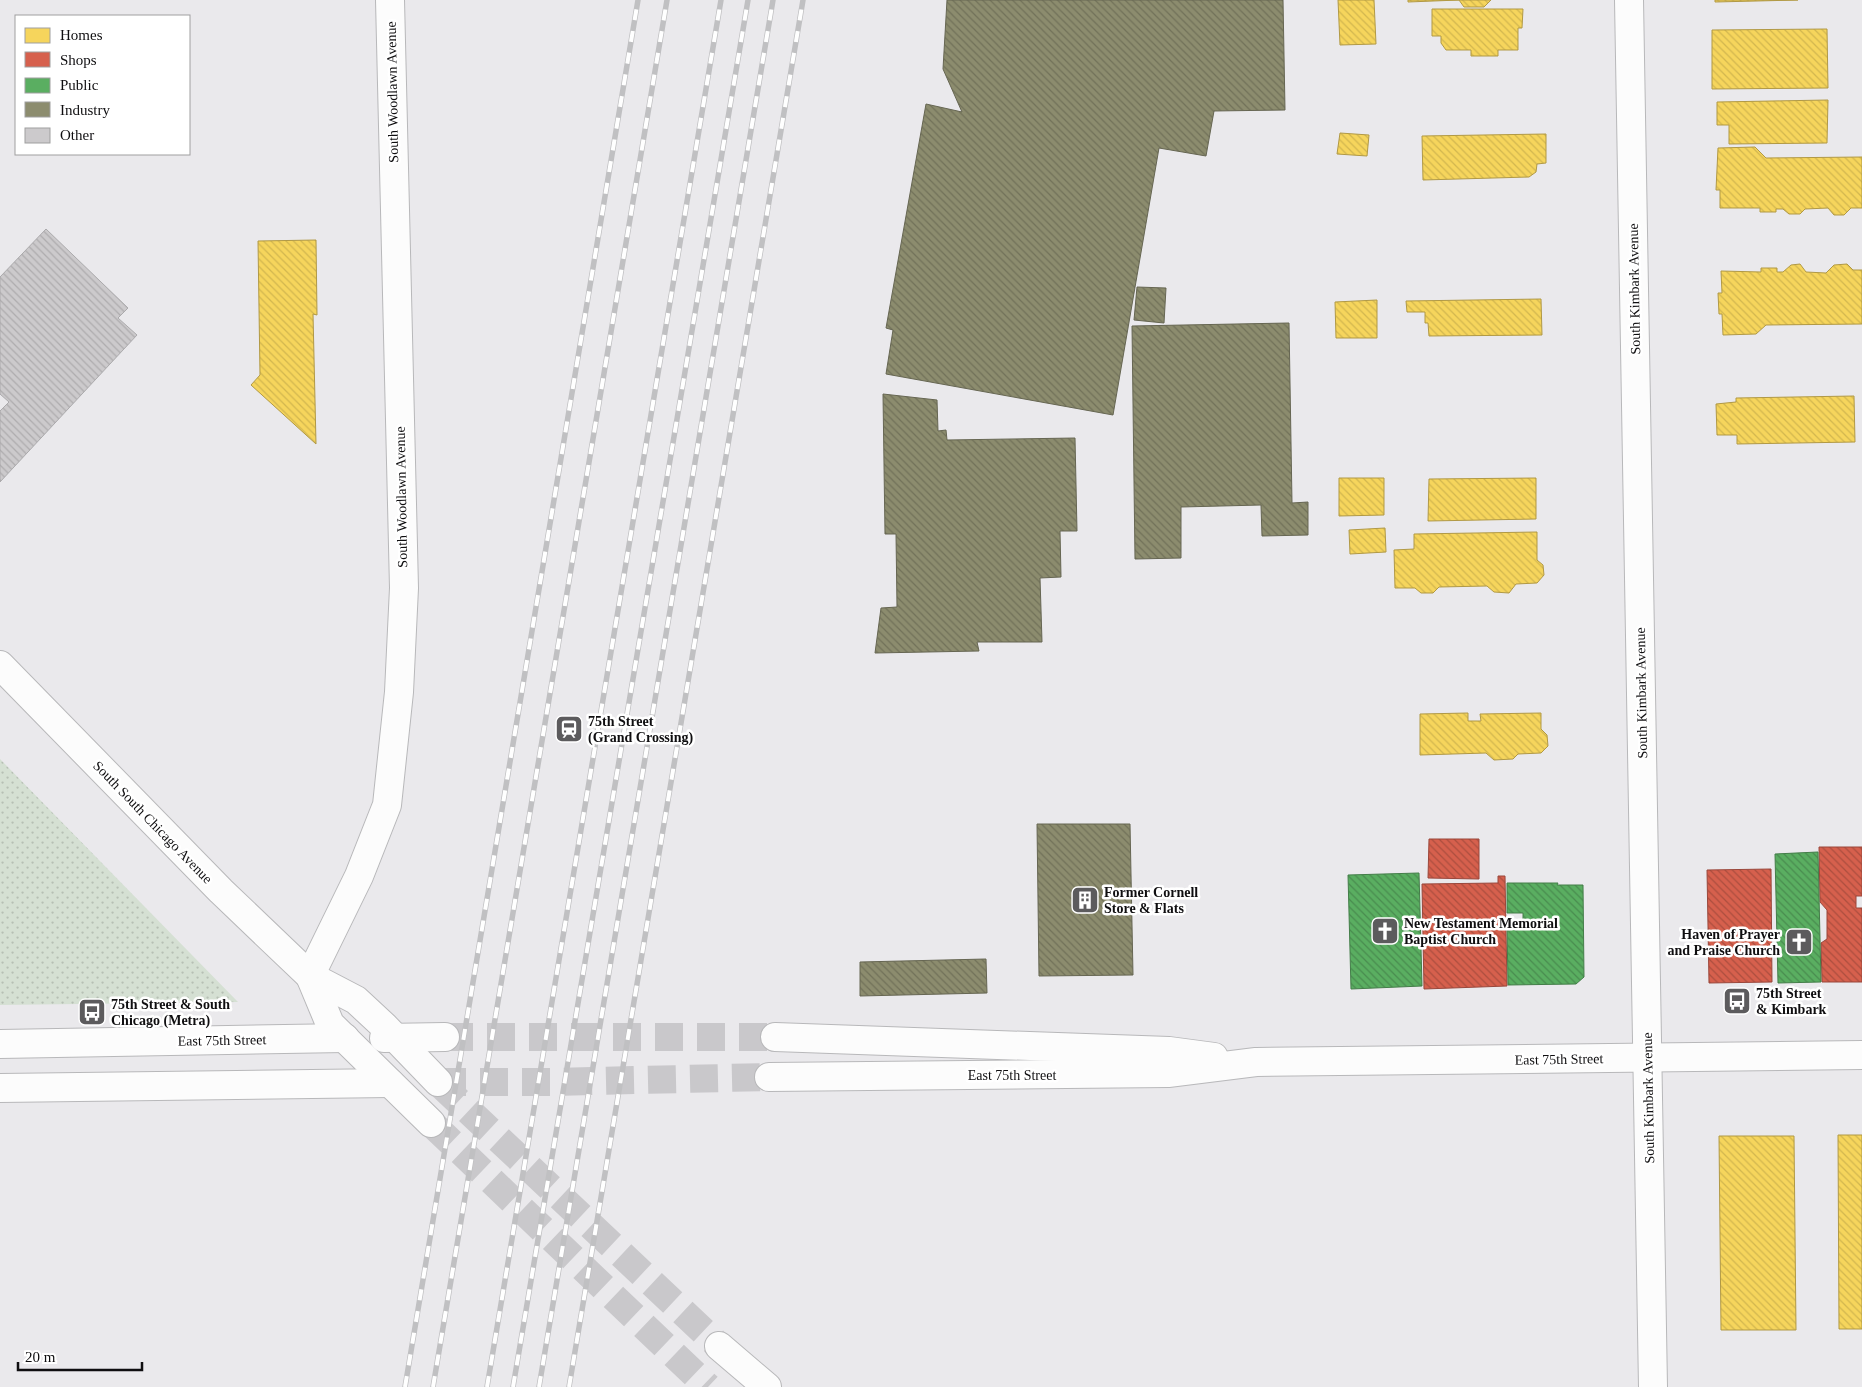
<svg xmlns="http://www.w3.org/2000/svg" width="1862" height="1387" viewBox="0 0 1862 1387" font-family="Georgia,serif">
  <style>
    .grass { fill: url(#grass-dots) }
    .homes { fill: url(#homes-back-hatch); stroke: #b19945 }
    .shops { fill: url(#shops-back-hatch); stroke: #9a473b }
    .public { fill: url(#public-back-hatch); stroke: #447e49 }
    .industry { fill: url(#industry-back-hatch); stroke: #666652 }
    .building { fill: url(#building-back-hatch); stroke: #abaaac }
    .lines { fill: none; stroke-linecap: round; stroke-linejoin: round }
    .secondary-tunnel { stroke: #c9c8cb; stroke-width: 28; stroke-dasharray: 28 14; stroke-linecap: butt }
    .minor-casing { stroke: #b8b8ba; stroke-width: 30 }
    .tertiary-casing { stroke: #b8b8ba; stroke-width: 30 }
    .secondary-casing { stroke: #b8b8ba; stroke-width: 30 }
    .minor { stroke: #fcfcfc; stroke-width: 28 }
    .tertiary { stroke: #fcfcfc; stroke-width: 28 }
    .secondary { stroke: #fcfcfc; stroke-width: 28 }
    .rail-casing { stroke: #c0c0c2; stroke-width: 5.5 }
    .rail { stroke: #fff; stroke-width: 4; stroke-dasharray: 11; stroke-linecap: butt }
    .labels { text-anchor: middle; stroke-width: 5; stroke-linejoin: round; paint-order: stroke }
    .street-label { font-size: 14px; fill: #0f0e10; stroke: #fff }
    .poi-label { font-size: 14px; font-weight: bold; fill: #0f0e10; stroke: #fff; text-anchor: start }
  </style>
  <defs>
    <pattern id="grass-dots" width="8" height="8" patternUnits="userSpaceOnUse" patternTransform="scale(1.25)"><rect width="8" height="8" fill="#d5e0d3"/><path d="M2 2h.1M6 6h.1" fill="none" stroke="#b6bfb4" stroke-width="1.8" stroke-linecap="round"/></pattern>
    <pattern id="homes-back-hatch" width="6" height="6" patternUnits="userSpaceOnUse" patternTransform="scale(1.25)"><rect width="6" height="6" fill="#f6d55c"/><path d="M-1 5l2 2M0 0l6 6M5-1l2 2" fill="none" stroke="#d2b64f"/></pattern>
    <pattern id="shops-back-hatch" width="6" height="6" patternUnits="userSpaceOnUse" patternTransform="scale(1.25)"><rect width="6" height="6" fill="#d6604d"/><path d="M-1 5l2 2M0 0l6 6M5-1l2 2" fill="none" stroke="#ac4e3f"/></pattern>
    <pattern id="public-back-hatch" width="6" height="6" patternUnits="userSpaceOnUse" patternTransform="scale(1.25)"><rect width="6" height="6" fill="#5aae61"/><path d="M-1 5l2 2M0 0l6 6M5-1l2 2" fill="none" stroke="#498c4f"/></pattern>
    <pattern id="industry-back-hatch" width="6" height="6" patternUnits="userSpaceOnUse" patternTransform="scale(1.25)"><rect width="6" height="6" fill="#8c8c6e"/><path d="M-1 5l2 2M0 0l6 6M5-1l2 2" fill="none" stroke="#717159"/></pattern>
    <pattern id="building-back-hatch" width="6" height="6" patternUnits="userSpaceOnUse" patternTransform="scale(1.25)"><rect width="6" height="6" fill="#cccacc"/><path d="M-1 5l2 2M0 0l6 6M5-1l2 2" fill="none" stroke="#aeacae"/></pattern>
  </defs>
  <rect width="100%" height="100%" fill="#eae9ec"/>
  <path class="grass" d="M 0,759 L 238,1002 L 0,1005 Z"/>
  <g class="homes">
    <path d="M 1338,0 L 1374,0 L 1376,44 L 1340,45 Z"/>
    <path d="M 1408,0 L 1491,0 L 1484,7 L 1464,7 L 1459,0 L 1408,2 Z"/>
    <path d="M 1715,0 L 1798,0 L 1715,2 Z"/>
    <path d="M 1432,9 L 1523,9 L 1522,28 L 1518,28 L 1518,50 L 1498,50 L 1498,56 L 1471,56 L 1471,50 L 1446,50 L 1441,43 L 1441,36 L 1432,36 Z"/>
    <path d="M 1827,29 L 1828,88 L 1712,89 L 1712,30 Z"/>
    <path d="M 1828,100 L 1827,143 L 1729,144 L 1729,125 L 1717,125 L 1717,102 Z"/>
    <path d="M 1340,133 L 1369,135 L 1367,156 L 1337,154 Z"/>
    <path d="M 1546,134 L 1546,163 L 1537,164 L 1536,172 L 1529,177 L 1423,180 L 1422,136 Z"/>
    <path d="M 1755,147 L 1766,158 L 1862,157 L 1862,208 L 1851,208 L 1844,215 L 1834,215 L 1828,208 L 1805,209 L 1800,214 L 1789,214 L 1783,209 L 1776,209 L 1776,212 L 1760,212 L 1760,208 L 1720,208 L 1720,190 L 1716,190 L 1718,148 Z"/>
    <path d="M 316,240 L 317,315 L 313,314 L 316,444 L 251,385 L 260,375 L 258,241 Z"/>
    <path d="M 1800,264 L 1806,272 L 1826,273 L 1834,265 L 1847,264 L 1853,270 L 1862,270 L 1862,324 L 1766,325 L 1756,334 L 1723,335 L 1722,314 L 1719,314 L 1718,293 L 1722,293 L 1721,271 L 1761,272 L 1761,268 L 1777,268 L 1777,272 L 1783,272 L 1791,265 Z"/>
    <path d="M 1541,299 L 1542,335 L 1429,336 L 1428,323 L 1425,323 L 1425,312 L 1407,312 L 1406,301 Z"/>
    <path d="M 1377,300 L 1377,338 L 1336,338 L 1335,302 Z"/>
    <path d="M 1854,396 L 1855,442 L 1737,444 L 1737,435 L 1717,435 L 1716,404 L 1736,402 L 1736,398 Z"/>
    <path d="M 1339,478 L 1384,478 L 1384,515 L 1339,516 Z"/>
    <path d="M 1536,478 L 1536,519 L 1428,521 L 1429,479 Z"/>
    <path d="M 1385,528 L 1386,552 L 1350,554 L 1349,530 Z"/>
    <path d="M 1537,532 L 1537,560 L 1543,565 L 1544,575 L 1537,583 L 1516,584 L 1509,593 L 1494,592 L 1487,586 L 1439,587 L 1433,593 L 1421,593 L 1415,588 L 1395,588 L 1394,550 L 1414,549 L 1414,534 Z"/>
    <path d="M 1468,713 L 1468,721 L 1481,721 L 1480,714 L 1541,713 L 1541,729 L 1547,735 L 1548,746 L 1541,753 L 1518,754 L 1513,759 L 1494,760 L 1486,753 L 1420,755 L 1420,714 Z"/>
    <path d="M 1838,1135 L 1862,1135 L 1862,1329 L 1839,1329 Z"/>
    <path d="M 1719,1136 L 1794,1136 L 1796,1330 L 1721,1330 Z"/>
  </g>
  <g class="shops">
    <path d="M 1429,839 L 1479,839 L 1479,879 L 1428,878 Z"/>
    <path d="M 1819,847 L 1862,847 L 1862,896 L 1856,896 L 1856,908 L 1862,908 L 1862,982 L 1822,982 L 1821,943 L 1827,939 L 1827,910 L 1820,902 Z"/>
    <path d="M 1771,869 L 1772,982 L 1709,983 L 1707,870 Z"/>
    <path d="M 1498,876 L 1505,876 L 1507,986 L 1424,989 L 1422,884 L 1498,883 Z"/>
  </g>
  <g class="public">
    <path d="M 1818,852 L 1821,982 L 1778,983 L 1775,854 Z"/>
    <path d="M 1419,873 L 1422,986 L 1351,989 L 1348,875 Z"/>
    <path d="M 1507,883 L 1558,883 L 1557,885 L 1583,885 L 1584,977 L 1576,984 L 1508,985 L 1507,926 L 1523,926 L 1523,913 L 1507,913 Z"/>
  </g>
  <g class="industry">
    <path d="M 947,0 L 1283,0 L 1285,110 L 1214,111 L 1206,156 L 1159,148 L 1113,415 L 886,374 L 893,330 L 886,328 L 926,104 L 962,112 L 943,69 Z"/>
    <path d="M 1137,287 L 1166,288 L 1164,323 L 1134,320 Z"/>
    <path d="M 1289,323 L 1292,503 L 1308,502 L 1308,535 L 1262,536 L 1261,505 L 1181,507 L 1181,558 L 1135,559 L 1132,326 Z"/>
    <path d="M 883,394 L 937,400 L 938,431 L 946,430 L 947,440 L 1075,438 L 1077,531 L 1060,531 L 1061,577 L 1040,578 L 1042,642 L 977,642 L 979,651 L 875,653 L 881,608 L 897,607 L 896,534 L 885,534 Z"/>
    <path d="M 1037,824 L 1130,824 L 1133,975 L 1039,976 Z"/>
    <path d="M 986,959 L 987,993 L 860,996 L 860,962 Z"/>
  </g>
  <path class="building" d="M 46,229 L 128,308 L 118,318 L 137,335 L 0,482 L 0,411 L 9,402 L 0,394 L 0,277 Z"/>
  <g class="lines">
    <g class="secondary-tunnel">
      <path d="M 445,1037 L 775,1037"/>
      <path d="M 438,1082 L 719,1346"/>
      <path d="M 438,1082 L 552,1082 L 769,1077"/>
      <path d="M 431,1123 L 708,1387"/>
    </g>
    <g class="minor-casing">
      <g id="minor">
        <path d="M 1629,0 L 1653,1387"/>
        <path d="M 310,976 L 359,876 L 387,805 L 399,692 L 404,588 L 390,0"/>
      </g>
    </g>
    <g class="tertiary-casing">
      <g id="tertiary">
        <path d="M 0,1044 L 345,1038"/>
        <path d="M 0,1088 L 390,1083"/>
      </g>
    </g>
    <g class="secondary-casing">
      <g id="secondary">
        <path d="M 0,665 L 221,891 L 310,976 L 356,1000 L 384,1026 L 438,1082"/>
        <path d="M 310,976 L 330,1024 L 431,1123"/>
        <path d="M 775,1037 L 1169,1051 L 1214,1057"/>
        <path d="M 384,1038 L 445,1037"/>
        <path d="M 769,1077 L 1168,1073 L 1256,1062 L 1862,1055"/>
        <path d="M 719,1346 L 767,1387"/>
      </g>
    </g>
    <use href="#minor" class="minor"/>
    <use href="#tertiary" class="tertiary"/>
    <use href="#secondary" class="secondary"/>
    <g class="rail-casing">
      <g id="rail">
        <path d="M 405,1387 L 638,0"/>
        <path d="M 433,1387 L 667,0"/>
        <path d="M 487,1387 L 721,0"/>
        <path d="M 513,1387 L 748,0"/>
        <path d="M 539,1387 L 773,0"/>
        <path d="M 569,1387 L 803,0"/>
      </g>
    </g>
    <use href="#rail" class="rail"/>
  </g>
  <defs>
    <g id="station-square" transform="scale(1.4375)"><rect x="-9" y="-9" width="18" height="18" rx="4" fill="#5c5b5d" stroke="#fff"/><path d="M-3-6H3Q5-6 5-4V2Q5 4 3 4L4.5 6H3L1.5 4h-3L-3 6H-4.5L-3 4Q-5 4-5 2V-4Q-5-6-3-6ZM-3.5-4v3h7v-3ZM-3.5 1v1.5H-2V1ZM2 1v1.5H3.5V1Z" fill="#fff"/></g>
    <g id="building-square" transform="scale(1.4375)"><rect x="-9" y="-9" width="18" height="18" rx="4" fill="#5c5b5d" stroke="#fff"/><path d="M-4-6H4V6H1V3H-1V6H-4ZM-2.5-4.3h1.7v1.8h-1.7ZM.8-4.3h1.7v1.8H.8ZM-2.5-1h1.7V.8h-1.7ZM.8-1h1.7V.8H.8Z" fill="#fff"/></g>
    <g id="church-square" transform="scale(1.4375)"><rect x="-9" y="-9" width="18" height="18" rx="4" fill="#5c5b5d" stroke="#fff"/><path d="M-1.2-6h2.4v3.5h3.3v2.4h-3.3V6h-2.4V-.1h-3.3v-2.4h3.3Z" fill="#fff"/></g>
    <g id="bus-square" transform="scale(1.4375)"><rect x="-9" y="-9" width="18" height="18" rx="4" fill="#5c5b5d" stroke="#fff"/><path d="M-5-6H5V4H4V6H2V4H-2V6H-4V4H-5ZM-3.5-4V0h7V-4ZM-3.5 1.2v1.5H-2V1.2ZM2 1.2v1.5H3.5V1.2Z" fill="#fff"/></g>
  </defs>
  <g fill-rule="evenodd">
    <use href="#station-square" x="569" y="729"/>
    <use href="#building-square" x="1085" y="900"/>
    <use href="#church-square" x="1385" y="931"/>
    <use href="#church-square" x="1799" y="942"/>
    <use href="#bus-square" x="1737" y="1001"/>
    <use href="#bus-square" x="92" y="1012"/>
  </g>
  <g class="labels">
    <g class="street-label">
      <text transform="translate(392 92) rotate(-91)" y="5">South Woodlawn Avenue</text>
      <text transform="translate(1634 289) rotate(-91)" y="5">South Kimbark Avenue</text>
      <text transform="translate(401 497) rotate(-91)" y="5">South Woodlawn Avenue</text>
      <text transform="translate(1641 693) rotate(-91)" y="5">South Kimbark Avenue</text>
      <text transform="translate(153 822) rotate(46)" y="5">South South Chicago Avenue</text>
      <text transform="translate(222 1040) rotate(-1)" y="5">East 75th Street</text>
      <text transform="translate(1559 1059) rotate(-1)" y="5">East 75th Street</text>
      <text x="1012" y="1080">East 75th Street</text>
      <text transform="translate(1648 1098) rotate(-91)" y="5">South Kimbark Avenue</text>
    </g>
    <g class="poi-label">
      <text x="588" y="726">75th Street<tspan x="588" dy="16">(Grand Crossing)</tspan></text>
      <text x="1104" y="897">Former Cornell<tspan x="1104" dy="16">Store &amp; Flats</tspan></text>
      <text x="1404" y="928">New Testament Memorial<tspan x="1404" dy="16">Baptist Church</tspan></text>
      <text x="1780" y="939" text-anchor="end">Haven of Prayer<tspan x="1780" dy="16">and Praise Church</tspan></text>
      <text x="1756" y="998">75th Street<tspan x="1756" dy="16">&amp; Kimbark</tspan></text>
      <text x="111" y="1009">75th Street &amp; South<tspan x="111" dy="16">Chicago (Metra)</tspan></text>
    </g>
  </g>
  <rect x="15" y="15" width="175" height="140" fill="#ffffff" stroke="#9f9f9f"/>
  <rect x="25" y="28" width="25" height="15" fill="#f6d55c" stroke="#9f9f9f"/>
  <text x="60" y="40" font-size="15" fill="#0f0e10">Homes</text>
  <rect x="25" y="52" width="25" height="15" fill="#d6604d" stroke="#9f9f9f"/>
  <text x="60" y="65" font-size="15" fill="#0f0e10">Shops</text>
  <rect x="25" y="78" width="25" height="15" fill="#5aae61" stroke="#9f9f9f"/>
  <text x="60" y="90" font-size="15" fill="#0f0e10">Public</text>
  <rect x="25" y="102" width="25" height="15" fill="#8c8c6e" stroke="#9f9f9f"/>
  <text x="60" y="115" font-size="15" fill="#0f0e10">Industry</text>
  <rect x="25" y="128" width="25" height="15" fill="#cccacc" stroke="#9f9f9f"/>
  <text x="60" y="140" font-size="15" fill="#0f0e10">Other</text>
  <path d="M18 1362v8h124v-8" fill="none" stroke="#0f0e10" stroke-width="2.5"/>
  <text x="25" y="1362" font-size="15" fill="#0f0e10" stroke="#ffffff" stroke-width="4" paint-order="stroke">20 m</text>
</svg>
